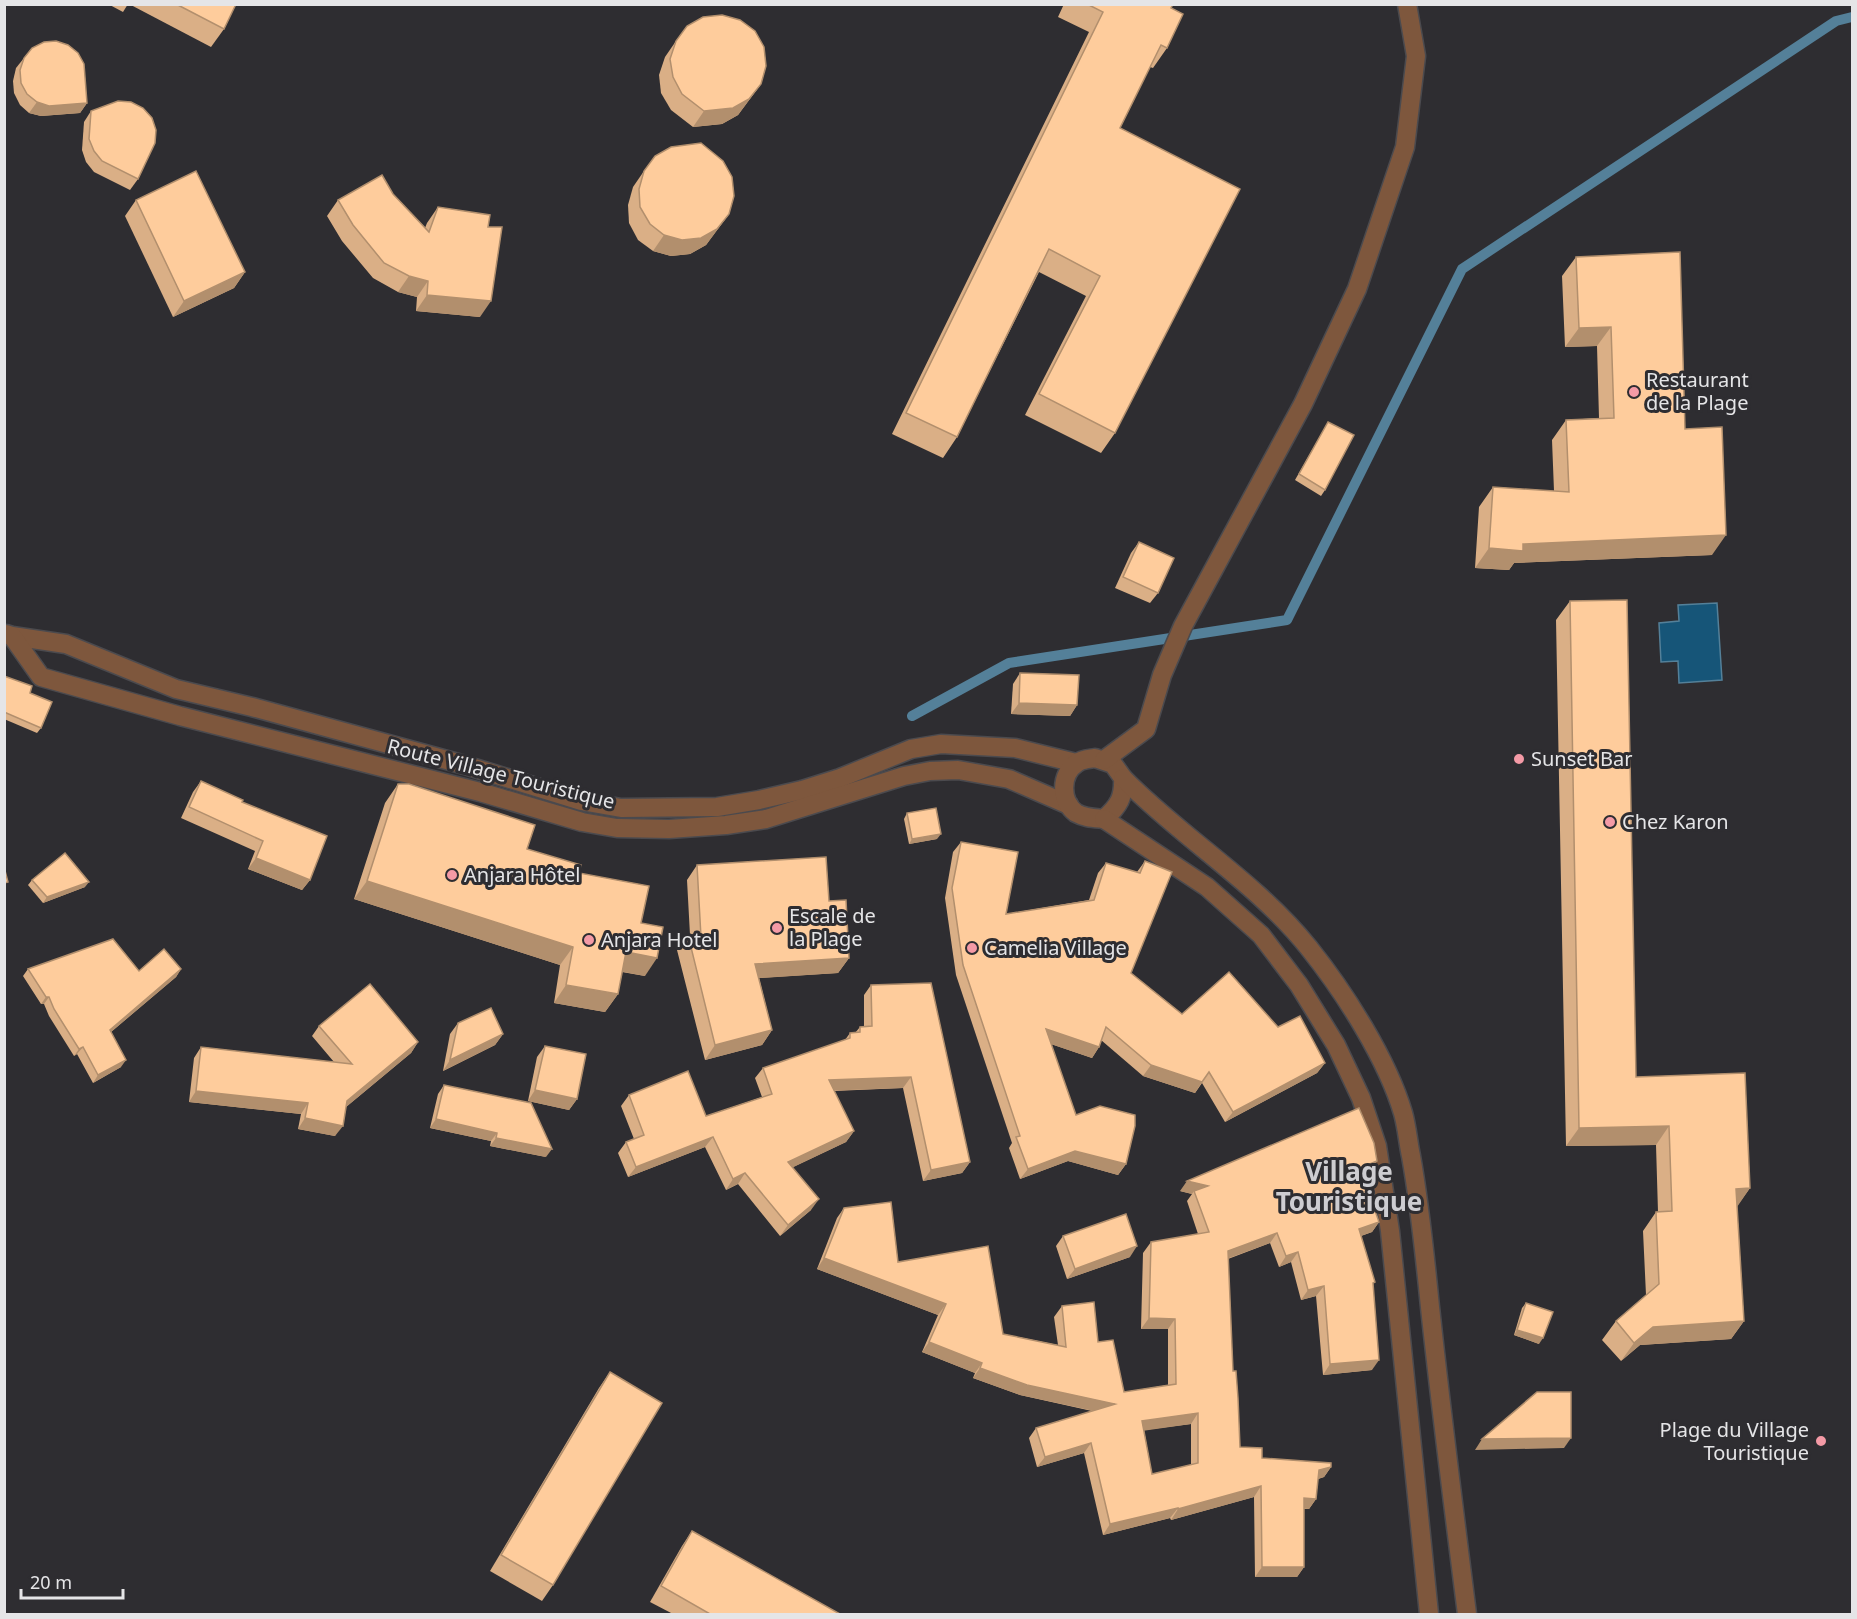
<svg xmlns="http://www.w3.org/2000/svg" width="1857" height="1619" viewBox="0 0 1857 1619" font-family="'Noto Sans',sans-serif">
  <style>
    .water { fill: #165578; stroke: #548099; stroke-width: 1.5 }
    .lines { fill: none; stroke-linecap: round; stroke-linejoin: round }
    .stream { stroke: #548099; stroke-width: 10 }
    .street-casing { stroke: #4b4a4e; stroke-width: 21 }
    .street { stroke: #7e573d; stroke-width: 18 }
    .wall { fill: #daaf86; fill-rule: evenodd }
    .shaded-wall { fill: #b28f6d }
    .building { fill: #fecc9c; stroke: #b28f6d; stroke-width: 1.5; fill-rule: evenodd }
    .poi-dot { fill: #f49aa6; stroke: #2e2d31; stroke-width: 2 }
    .labels { text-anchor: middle; stroke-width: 6; stroke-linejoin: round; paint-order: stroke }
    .poi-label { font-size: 20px; fill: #e5e5e7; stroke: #2e2d31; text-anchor: start }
    .street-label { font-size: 20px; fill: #e5e5e7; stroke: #2e2d31 }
    .district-label { font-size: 26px; font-weight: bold; fill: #cecdd1; stroke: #2e2d31 }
  </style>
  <rect width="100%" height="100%" fill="#2e2d31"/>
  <path class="water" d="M 1717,603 L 1722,680 L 1679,683 L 1678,661 L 1661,662 L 1659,623 L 1679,621 L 1678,605 Z"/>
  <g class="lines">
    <path class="stream" d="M 912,716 L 1009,663 L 1287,620 L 1462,269 L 1836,21 L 1852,17"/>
    <g class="street-casing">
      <g id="street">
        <path d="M 6,634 L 12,636 L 66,644 L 176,689 L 252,707 L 465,765 L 581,801 L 621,808 L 717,807 L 759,800 L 802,790 L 840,778 L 911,749 L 941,744 L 1015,748 L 1076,763"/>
        <path d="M 12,636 L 41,677 L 180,716 L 480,792 L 582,822 L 617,828 L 669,829 L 726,825 L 766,819 L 904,776 L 930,771 L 958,770 L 1009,779 L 1069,805"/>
        <path d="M 1095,758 L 1113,764 L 1123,778 C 1124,797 1119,806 1104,819 C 1094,818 1085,818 1076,813 C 1060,801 1060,774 1077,763 C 1082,759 1089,759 1095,758 Z"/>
        <path d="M 1104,760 L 1146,729 L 1162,675 L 1183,626 L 1303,404 L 1357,289 L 1405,147 L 1416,56 L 1407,4"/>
        <path d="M 1123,778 C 1182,838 1256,882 1309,948 C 1345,993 1387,1059 1403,1113 C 1407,1127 1408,1142 1411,1156 C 1420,1206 1425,1256 1430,1307 C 1441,1410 1454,1512 1467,1614"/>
        <path d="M 1104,819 L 1207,887 L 1261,935 L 1299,985 L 1336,1045 L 1361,1098 L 1377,1146 L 1390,1231 L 1429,1614"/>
      </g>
    </g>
    <use href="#street" class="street"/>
  </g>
  <g class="wall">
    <path d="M 108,4 L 128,4 L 123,12 Z"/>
    <path d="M 129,4 L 236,4 L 224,29 L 211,47 Z"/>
    <path d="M 1064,4 L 1173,4 L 1171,8 L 1167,48 L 1153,68 L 1150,67 L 1120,128 L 1115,433 L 1101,453 L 1025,415 L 1086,296 L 1039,272 L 957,437 L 943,458 L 892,434 L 1089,32 L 1058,17 Z"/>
    <path d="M 676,41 L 761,84 L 738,115 L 722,124 L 693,127 L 671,110 L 661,93 L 659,75 L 665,57 Z"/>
    <path d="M 24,58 L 87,103 L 80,113 L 41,116 L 29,113 L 20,105 L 14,93 L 13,81 L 16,68 Z"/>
    <path d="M 91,111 L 138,179 L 130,190 L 94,172 L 86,162 L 82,150 L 84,122 Z"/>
    <path d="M 644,171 L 729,214 L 706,245 L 690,254 L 671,256 L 653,251 L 638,240 L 629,223 L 628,205 L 633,187 Z"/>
    <path d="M 393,194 L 425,228 L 427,223 L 438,207 L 488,227 L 480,317 L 416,311 L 417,297 L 398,292 L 373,278 L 342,241 L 327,216 L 338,200 Z"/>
    <path d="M 136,200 L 245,272 L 234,288 L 173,317 L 125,216 Z"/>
    <path d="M 1576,257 L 1685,429 L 1712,555 L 1514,563 L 1509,570 L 1475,568 L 1479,507 L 1493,487 L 1554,491 L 1552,440 L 1566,420 L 1599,418 L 1597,346 L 1565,347 L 1562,276 Z"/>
    <path d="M 1328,422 L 1325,490 L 1321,496 L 1295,480 Z"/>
    <path d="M 1139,542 L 1158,593 L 1150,603 L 1115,588 L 1131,553 Z"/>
    <path d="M 1570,601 L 1636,1077 L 1750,1188 L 1737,1206 L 1744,1321 L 1731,1339 L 1640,1345 L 1621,1361 L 1602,1340 L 1616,1321 L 1646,1295 L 1643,1231 L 1656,1212 L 1658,1212 L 1656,1145 L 1566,1146 L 1556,620 Z"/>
    <path d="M 1020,673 L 1077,705 L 1070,716 L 1011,714 L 1013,684 Z"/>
    <path d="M 4,676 L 30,693 L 41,728 L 37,733 L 4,719 Z"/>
    <path d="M 201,781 L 242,802 L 310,880 L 302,890 L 248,869 L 255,851 L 181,818 L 193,792 Z"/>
    <path d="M 398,784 L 527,849 L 579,873 L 641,923 L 645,976 L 622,972 L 618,994 L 605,1012 L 554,1003 L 560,965 L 354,899 L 385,803 Z"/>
    <path d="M 907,813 L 937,839 L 909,844 L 904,819 Z"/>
    <path d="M 961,842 L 1006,914 L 1089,900 L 1098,873 L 1106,863 L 1137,872 L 1145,861 L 1131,973 L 1182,1014 L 1278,1027 L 1325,1063 L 1317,1073 L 1225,1122 L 1202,1083 L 1195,1093 L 1143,1076 L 1101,1040 L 1099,1047 L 1092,1058 L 1051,1044 L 1076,1115 L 1126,1164 L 1118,1175 L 1068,1161 L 1020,1179 L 1009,1148 L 1012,1143 L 956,975 L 945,898 L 953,852 Z"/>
    <path d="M 697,865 L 829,901 L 849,958 L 838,973 L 759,978 L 772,1030 L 762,1045 L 705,1060 L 677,950 L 688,935 L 690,935 L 687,880 Z"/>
    <path d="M 32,880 L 85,887 L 43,903 L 28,885 Z"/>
    <path d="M 28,969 L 139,971 L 181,969 L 176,977 L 111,1032 L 121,1067 L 93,1083 L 77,1054 L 74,1056 L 49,1016 L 44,1004 L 41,1004 L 23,976 Z"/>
    <path d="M 871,985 L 970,1162 L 962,1173 L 923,1181 L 903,1088 L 834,1091 L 854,1131 L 846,1142 L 793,1167 L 811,1210 L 780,1236 L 738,1184 L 726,1190 L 705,1147 L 628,1177 L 618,1153 L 626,1142 L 634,1139 L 621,1106 L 629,1095 L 706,1116 L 762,1097 L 755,1078 L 763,1068 L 845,1040 L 850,1033 L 855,1033 L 860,1027 L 864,1026 L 864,995 Z"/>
    <path d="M 458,1023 L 503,1034 L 495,1045 L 443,1071 L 450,1034 Z"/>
    <path d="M 319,1026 L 418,1042 L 411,1053 L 346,1107 L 335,1136 L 298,1129 L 301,1114 L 189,1102 L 194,1058 L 201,1047 L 334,1062 L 312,1036 Z"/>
    <path d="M 545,1046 L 577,1099 L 569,1110 L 528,1101 L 537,1057 Z"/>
    <path d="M 444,1085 L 546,1157 L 490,1146 L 491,1141 L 430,1128 L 438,1094 Z"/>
    <path d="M 1370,1171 L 1362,1174 L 1379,1222 L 1372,1232 L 1361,1236 L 1373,1285 L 1372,1370 L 1323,1375 L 1316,1296 L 1301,1300 L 1291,1262 L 1279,1267 L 1270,1243 L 1228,1259 L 1233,1371 L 1240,1447 L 1262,1458 L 1331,1467 L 1324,1477 L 1318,1479 L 1316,1499 L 1309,1509 L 1304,1509 L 1304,1567 L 1297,1577 L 1255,1577 L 1254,1497 L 1171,1520 L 1170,1518 L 1103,1535 L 1084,1453 L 1037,1467 L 1029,1438 L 1036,1428 L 1092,1411 L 1020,1395 L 973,1378 L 975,1373 L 922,1352 L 938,1315 L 817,1269 L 837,1218 L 844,1208 L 898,1262 L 1003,1334 L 1058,1345 L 1054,1317 L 1062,1306 L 1098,1342 L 1124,1392 L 1168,1385 L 1168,1329 L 1141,1329 L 1143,1253 L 1151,1242 L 1198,1234 L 1187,1201 L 1192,1194 L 1180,1191 ZM 1191,1424 L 1191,1465 L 1152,1474 L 1144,1430 Z"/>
    <path d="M 1063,1236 L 1130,1257 L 1067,1279 L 1056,1246 Z"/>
    <path d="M 1526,1303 L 1539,1344 L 1514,1335 L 1522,1308 Z"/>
    <path d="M 610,1372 L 553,1585 L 542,1601 L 490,1571 L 599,1388 Z"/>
    <path d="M 692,1531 L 840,1614 L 673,1614 L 650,1602 L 682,1546 Z"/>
  </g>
  <g class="shaded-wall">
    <path d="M 761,84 L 738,115 L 722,124 L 693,127 L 704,111 Z"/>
    <path d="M 37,102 L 87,103 L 80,113 L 41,116 L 29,113 Z"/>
    <path d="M 729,214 L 706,245 L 690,254 L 671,256 L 653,251 L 664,235 Z"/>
    <path d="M 245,272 L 234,288 L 173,317 L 184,301 Z"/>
    <path d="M 409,276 L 428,281 L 417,297 L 398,292 Z"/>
    <path d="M 427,295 L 491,301 L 480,317 L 416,311 Z"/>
    <path d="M 1611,327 L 1597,346 L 1565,347 L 1579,328 Z"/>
    <path d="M 1726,535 L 1712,555 L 1514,563 L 1509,570 L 1475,568 L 1489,548 L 1523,544 Z"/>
    <path d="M 1019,703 L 1077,705 L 1070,716 L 1011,714 Z"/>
    <path d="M 941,834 L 937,839 L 909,844 L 912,839 Z"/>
    <path d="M 256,858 L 310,880 L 302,890 L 248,869 Z"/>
    <path d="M 367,881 L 573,947 L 560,965 L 354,899 Z"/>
    <path d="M 89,882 L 85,887 L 43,903 L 47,897 Z"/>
    <path d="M 626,952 L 657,958 L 645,976 L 613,970 Z"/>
    <path d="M 849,958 L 838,973 L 745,979 L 755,964 Z"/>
    <path d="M 181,969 L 176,977 L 105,1037 L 110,1030 Z"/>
    <path d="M 566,985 L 618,994 L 605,1012 L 554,1003 Z"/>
    <path d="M 46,997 L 49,997 L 44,1004 L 41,1004 Z"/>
    <path d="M 1046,1029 L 1099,1047 L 1092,1058 L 1039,1040 Z"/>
    <path d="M 772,1030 L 762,1045 L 705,1060 L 715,1045 Z"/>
    <path d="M 503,1034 L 495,1045 L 443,1071 L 450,1060 Z"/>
    <path d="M 418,1042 L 411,1053 L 340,1112 L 347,1101 Z"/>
    <path d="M 83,1047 L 77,1054 L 74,1056 L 79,1049 Z"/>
    <path d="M 126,1060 L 121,1067 L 93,1083 L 98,1075 Z"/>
    <path d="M 1325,1063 L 1317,1073 L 1225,1122 L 1233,1112 Z"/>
    <path d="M 1151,1065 L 1202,1082 L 1195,1093 L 1143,1076 Z"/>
    <path d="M 911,1077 L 903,1088 L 822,1091 L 829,1080 Z"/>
    <path d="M 535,1090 L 577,1099 L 569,1110 L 528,1101 Z"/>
    <path d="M 196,1091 L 308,1103 L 301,1114 L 189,1102 Z"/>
    <path d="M 305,1118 L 343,1126 L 335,1136 L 298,1129 Z"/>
    <path d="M 436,1119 L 497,1133 L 491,1141 L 430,1128 Z"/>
    <path d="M 1669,1126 L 1656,1145 L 1566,1146 L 1579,1128 Z"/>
    <path d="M 854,1131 L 846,1142 L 781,1173 L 788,1162 Z"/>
    <path d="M 713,1137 L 705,1147 L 628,1177 L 636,1167 Z"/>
    <path d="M 496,1138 L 552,1149 L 546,1157 L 490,1146 Z"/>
    <path d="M 1075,1151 L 1126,1164 L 1118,1175 L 1068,1161 L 1020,1179 L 1028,1169 Z"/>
    <path d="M 1377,1161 L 1370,1171 L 1353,1178 L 1360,1168 Z"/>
    <path d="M 970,1162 L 962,1173 L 923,1181 L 931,1170 Z"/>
    <path d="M 745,1173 L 738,1184 L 726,1190 L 733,1179 Z"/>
    <path d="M 1187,1181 L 1208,1186 L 1194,1191 L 1192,1194 L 1180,1191 Z"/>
    <path d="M 1750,1188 L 1737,1207 L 1736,1189 Z"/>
    <path d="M 819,1199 L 811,1210 L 780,1236 L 788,1225 Z"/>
    <path d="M 1379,1222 L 1372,1232 L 1352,1239 L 1359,1229 Z"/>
    <path d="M 1277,1233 L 1270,1243 L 1221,1261 L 1228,1251 Z"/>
    <path d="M 1137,1246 L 1130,1257 L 1067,1279 L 1075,1269 Z"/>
    <path d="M 1298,1252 L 1291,1262 L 1279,1267 L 1286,1256 Z"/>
    <path d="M 824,1258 L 946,1304 L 938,1315 L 817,1269 Z"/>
    <path d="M 1324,1286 L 1316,1296 L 1301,1300 L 1308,1290 Z"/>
    <path d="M 1149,1318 L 1175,1319 L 1168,1329 L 1141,1329 Z"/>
    <path d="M 1744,1321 L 1731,1339 L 1640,1345 L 1621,1361 L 1634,1343 L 1653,1327 Z"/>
    <path d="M 1517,1330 L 1543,1338 L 1539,1344 L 1514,1335 Z"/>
    <path d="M 929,1342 L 982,1363 L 975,1373 L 922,1352 Z"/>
    <path d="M 1379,1360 L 1372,1370 L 1323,1375 L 1330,1364 Z"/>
    <path d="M 980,1368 L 1115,1404 L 1108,1414 L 1020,1395 L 973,1378 Z"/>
    <path d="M 1198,1413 L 1191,1424 L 1135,1432 L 1142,1421 Z"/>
    <path d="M 1571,1438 L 1564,1448 L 1475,1450 L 1482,1439 Z"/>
    <path d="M 1091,1443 L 1084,1453 L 1037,1467 L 1045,1457 Z"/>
    <path d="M 1331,1467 L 1324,1477 L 1312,1481 L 1319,1470 Z"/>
    <path d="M 1261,1486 L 1254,1497 L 1171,1520 L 1178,1509 Z"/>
    <path d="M 1304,1498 L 1316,1499 L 1309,1509 L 1296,1508 Z"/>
    <path d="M 1178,1508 L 1170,1518 L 1103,1535 L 1110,1524 Z"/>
    <path d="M 1262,1567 L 1304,1567 L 1297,1577 L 1255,1577 Z"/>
  </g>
  <g class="building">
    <path d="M 176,4 L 236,4 L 224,29 Z"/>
    <path d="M 1087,4 L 1173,4 L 1171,8 L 1183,14 L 1167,48 L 1161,45 L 1120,128 L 1240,189 L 1115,433 L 1039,394 L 1100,276 L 1049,249 L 957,437 L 906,413 L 1103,12 Z"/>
    <path d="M 722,15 L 740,20 L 755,31 L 764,47 L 766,66 L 761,84 L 749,99 L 733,108 L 704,111 L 682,94 L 673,77 L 670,59 L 676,41 L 687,26 L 703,17 Z"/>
    <path d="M 56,41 L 68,45 L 78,53 L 84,64 L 87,103 L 49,106 L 37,102 L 27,94 L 21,83 L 20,70 L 24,58 L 32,48 L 44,42 Z"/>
    <path d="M 118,101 L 131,102 L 143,108 L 152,118 L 156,130 L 155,143 L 138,179 L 102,161 L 94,151 L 89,139 L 91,111 Z"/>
    <path d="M 701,143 L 723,161 L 732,177 L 734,196 L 729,214 L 717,229 L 701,238 L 682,240 L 664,235 L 650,224 L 640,207 L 639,189 L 644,171 L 655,156 L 671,147 Z"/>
    <path d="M 196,171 L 245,272 L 184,301 L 136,200 Z"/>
    <path d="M 382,175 L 393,194 L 429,232 L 438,207 L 490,215 L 488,227 L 502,227 L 491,301 L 427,295 L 428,281 L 409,276 L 384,263 L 353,225 L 338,200 Z"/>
    <path d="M 1680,252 L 1685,429 L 1722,427 L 1726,535 L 1523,544 L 1523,551 L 1489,548 L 1493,487 L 1569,492 L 1566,420 L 1614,418 L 1611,327 L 1579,328 L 1576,257 Z"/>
    <path d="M 1328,422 L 1354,435 L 1325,490 L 1299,474 Z"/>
    <path d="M 1139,542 L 1174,558 L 1158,593 L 1123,577 Z"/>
    <path d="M 1627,600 L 1636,1077 L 1745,1073 L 1750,1188 L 1736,1189 L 1744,1321 L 1653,1327 L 1634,1343 L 1616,1321 L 1659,1284 L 1656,1212 L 1672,1211 L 1669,1126 L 1579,1128 L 1570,601 Z"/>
    <path d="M 1020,673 L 1079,675 L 1077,705 L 1019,703 Z"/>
    <path d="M 4,676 L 32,686 L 30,693 L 52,702 L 41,728 L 4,712 Z"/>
    <path d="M 201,781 L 243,800 L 242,802 L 327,836 L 310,880 L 256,858 L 263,841 L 189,807 Z"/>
    <path d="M 398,784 L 409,784 L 535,825 L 527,849 L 581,865 L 579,873 L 649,886 L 641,923 L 663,927 L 657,958 L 626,952 L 618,994 L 566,985 L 573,947 L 367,881 Z"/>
    <path d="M 936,808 L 941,834 L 912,839 L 907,813 Z"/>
    <path d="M 961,842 L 1018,852 L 1006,914 L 1094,900 L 1106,863 L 1140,873 L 1145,861 L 1172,872 L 1131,973 L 1182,1014 L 1229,972 L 1278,1027 L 1300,1016 L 1325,1063 L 1233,1112 L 1209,1072 L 1202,1082 L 1151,1065 L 1106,1027 L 1099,1047 L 1046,1029 L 1076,1115 L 1100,1106 L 1135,1115 L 1135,1126 L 1126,1164 L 1075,1151 L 1028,1169 L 1016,1137 L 1020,1136 L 963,965 L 952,888 Z"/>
    <path d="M 65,853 L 89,882 L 47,897 L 32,880 Z"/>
    <path d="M 826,857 L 829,901 L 846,900 L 849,958 L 755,964 L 772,1030 L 715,1045 L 688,935 L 701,937 L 697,865 Z"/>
    <path d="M 4,867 L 8,882 L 4,883 Z"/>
    <path d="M 113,939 L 139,971 L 164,949 L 181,969 L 110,1030 L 126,1060 L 98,1075 L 83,1047 L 79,1049 L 54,1009 L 49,997 L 46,997 L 28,969 Z"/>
    <path d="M 931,983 L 970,1162 L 931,1170 L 911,1077 L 829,1080 L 854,1131 L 788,1162 L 819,1199 L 788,1225 L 745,1173 L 733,1179 L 713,1137 L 636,1167 L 626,1142 L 644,1135 L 629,1095 L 688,1071 L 706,1116 L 772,1094 L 763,1068 L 850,1038 L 850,1033 L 860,1032 L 860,1027 L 872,1026 L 871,985 Z"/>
    <path d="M 370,984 L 418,1042 L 347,1101 L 343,1126 L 305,1118 L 308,1103 L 196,1091 L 201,1047 L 352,1064 L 319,1026 Z"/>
    <path d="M 491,1008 L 503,1034 L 450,1060 L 458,1023 Z"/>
    <path d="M 545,1046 L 586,1054 L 577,1099 L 535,1090 Z"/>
    <path d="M 444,1085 L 531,1103 L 552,1149 L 496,1138 L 497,1133 L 436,1119 Z"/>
    <path d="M 1359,1108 L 1374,1143 L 1377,1161 L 1360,1168 L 1379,1222 L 1359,1229 L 1375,1282 L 1373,1283 L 1379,1360 L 1330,1364 L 1324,1286 L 1308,1290 L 1298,1252 L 1286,1256 L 1277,1233 L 1228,1251 L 1233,1371 L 1236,1371 L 1238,1398 L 1240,1447 L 1262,1448 L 1262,1458 L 1331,1463 L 1331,1467 L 1319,1470 L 1316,1499 L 1304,1498 L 1304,1567 L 1262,1567 L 1261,1486 L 1178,1509 L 1178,1508 L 1110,1524 L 1091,1443 L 1045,1457 L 1036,1428 L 1115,1404 L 1027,1385 L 980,1368 L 982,1363 L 929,1342 L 946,1304 L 824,1258 L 844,1208 L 891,1202 L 898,1262 L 988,1246 L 1003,1334 L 1066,1347 L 1062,1306 L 1094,1302 L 1098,1342 L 1113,1340 L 1124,1392 L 1176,1384 L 1175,1319 L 1149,1318 L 1151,1242 L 1209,1232 L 1194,1191 L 1208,1186 L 1187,1181 ZM 1198,1413 L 1198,1463 L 1152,1474 L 1142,1421 Z"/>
    <path d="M 1126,1214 L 1137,1246 L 1075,1269 L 1063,1236 Z"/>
    <path d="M 1526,1303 L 1553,1312 L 1543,1338 L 1517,1330 Z"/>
    <path d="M 610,1372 L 662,1403 L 553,1585 L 501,1555 Z"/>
    <path d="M 1537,1392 L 1571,1392 L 1571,1438 L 1482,1439 Z"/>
    <path d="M 692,1531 L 840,1614 L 710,1614 L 661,1586 Z"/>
  </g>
  <g class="poi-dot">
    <circle cx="1634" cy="392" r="6"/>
    <circle cx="1519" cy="759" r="6"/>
    <circle cx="1610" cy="822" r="6"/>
    <circle cx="452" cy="875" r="6"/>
    <circle cx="777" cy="928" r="6"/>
    <circle cx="589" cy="940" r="6"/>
    <circle cx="972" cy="948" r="6"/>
    <circle cx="1821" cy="1441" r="6"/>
  </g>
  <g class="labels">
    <g class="poi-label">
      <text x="1646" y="387">Restaurant<tspan x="1646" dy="23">de la Plage</tspan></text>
      <text x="1531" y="766">Sunset Bar</text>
      <text x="1622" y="829">Chez Karon</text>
      <text x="464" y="882">Anjara Hôtel</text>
      <text x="789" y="923">Escale de<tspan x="789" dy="23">la Plage</tspan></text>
      <text x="601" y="947">Anjara Hotel</text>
      <text x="984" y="955">Camelia Village</text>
      <text x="1809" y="1437" text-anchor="end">Plage du Village<tspan x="1809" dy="23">Touristique</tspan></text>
    </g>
    <g class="street-label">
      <text transform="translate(501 774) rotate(14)" y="7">Route Village Touristique</text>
    </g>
    <g class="district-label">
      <text x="1349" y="1181">Village<tspan x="1349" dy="30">Touristique</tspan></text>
    </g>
  </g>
  <rect width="1857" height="1619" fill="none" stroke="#e5e5e7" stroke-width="12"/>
  <path d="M21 1589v9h102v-9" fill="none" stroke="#e5e5e7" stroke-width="3"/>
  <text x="30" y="1589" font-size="18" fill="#e5e5e7" stroke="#2e2d31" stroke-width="4.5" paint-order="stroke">20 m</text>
</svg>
